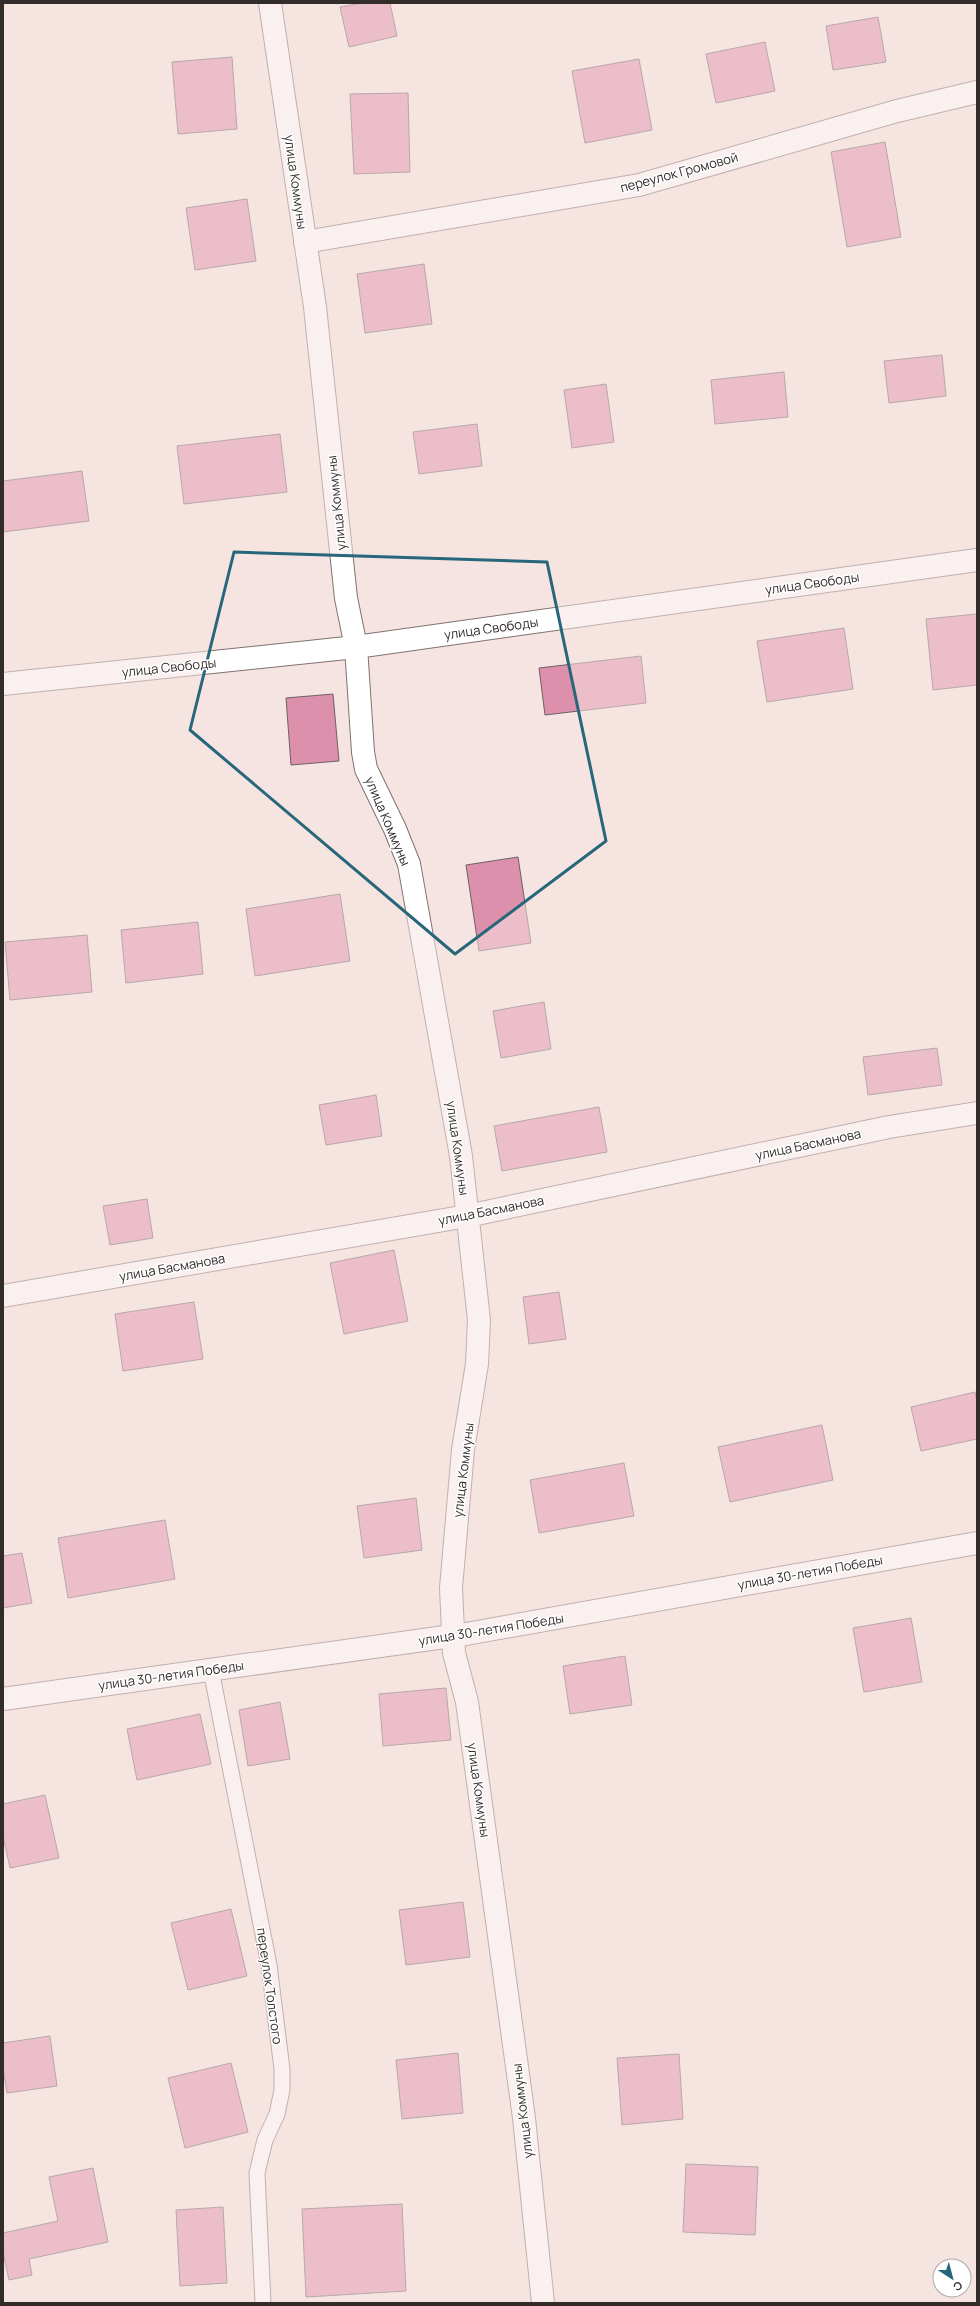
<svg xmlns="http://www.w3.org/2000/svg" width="980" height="2306" viewBox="0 0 980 2306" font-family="Manrope,sans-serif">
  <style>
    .building { fill: #dd90ac; stroke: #6d6064 }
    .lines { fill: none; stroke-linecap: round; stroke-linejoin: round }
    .lane-casing { stroke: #80726f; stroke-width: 17 }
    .street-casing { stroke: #80726f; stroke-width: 24 }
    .secondary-casing { stroke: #80726f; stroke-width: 24 }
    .lane { stroke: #fff; stroke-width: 15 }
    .street { stroke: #fff; stroke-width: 22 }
    .secondary { stroke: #fff; stroke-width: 22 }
    .marked { fill: none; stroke: #27667b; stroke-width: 3; stroke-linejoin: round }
    .labels { text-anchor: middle; stroke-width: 3; stroke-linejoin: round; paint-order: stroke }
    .street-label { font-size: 13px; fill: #322c2b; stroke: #fff }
  </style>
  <rect width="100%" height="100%" fill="#f5e4e1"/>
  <g class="building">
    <path d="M 362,3 L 390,3 L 397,36 L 349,47 L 340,7 Z"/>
    <path d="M 878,17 L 886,62 L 833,70 L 826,26 Z"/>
    <path d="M 765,42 L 775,91 L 716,103 L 706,54 Z"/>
    <path d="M 232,57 L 237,129 L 178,134 L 172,62 Z"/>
    <path d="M 639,59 L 652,130 L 585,143 L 572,71 Z"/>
    <path d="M 408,93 L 410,172 L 354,174 L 350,94 Z"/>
    <path d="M 885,142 L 901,237 L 847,247 L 831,152 Z"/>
    <path d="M 247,199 L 256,261 L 195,270 L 186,208 Z"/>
    <path d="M 424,264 L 432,324 L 365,333 L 357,274 Z"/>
    <path d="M 942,355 L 946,396 L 889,403 L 884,361 Z"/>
    <path d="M 784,372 L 788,417 L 715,424 L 711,380 Z"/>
    <path d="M 606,384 L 614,442 L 572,448 L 564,390 Z"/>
    <path d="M 477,424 L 482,466 L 419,474 L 413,432 Z"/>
    <path d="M 280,434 L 287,492 L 184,504 L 177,446 Z"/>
    <path d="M 82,471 L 89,521 L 3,532 L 3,481 Z"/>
    <path d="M 977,614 L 977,685 L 933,690 L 926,619 Z"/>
    <path d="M 844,628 L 853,689 L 767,702 L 757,641 Z"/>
    <path d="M 641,656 L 646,703 L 545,715 L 539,668 Z"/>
    <path d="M 333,694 L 339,761 L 291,765 L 286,698 Z"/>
    <path d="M 518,857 L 531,943 L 479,951 L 466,865 Z"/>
    <path d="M 340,894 L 350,961 L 255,976 L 246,909 Z"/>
    <path d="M 198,922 L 203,974 L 126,983 L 121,930 Z"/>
    <path d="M 87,935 L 92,992 L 10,1000 L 5,942 Z"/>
    <path d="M 544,1002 L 551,1049 L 501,1058 L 493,1011 Z"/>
    <path d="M 937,1048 L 942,1085 L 868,1095 L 863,1057 Z"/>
    <path d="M 376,1095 L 382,1136 L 326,1145 L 319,1105 Z"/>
    <path d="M 599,1107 L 607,1152 L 502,1171 L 494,1126 Z"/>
    <path d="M 147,1199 L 153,1238 L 110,1245 L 103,1206 Z"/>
    <path d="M 394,1250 L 408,1321 L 344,1334 L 330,1263 Z"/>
    <path d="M 559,1292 L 566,1339 L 529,1344 L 523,1297 Z"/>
    <path d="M 194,1302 L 203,1359 L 123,1371 L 115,1314 Z"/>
    <path d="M 975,1392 L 977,1402 L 977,1439 L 921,1451 L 911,1407 Z"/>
    <path d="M 822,1425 L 833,1480 L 730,1502 L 718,1447 Z"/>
    <path d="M 624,1463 L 634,1516 L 539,1533 L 530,1480 Z"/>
    <path d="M 416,1498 L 422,1550 L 364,1558 L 357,1506 Z"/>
    <path d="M 165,1520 L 175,1579 L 68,1598 L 58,1538 Z"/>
    <path d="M 22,1553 L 32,1603 L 3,1608 L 3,1556 Z"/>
    <path d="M 911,1618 L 922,1682 L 864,1692 L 853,1628 Z"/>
    <path d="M 625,1656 L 632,1705 L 570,1714 L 563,1666 Z"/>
    <path d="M 446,1688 L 451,1740 L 383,1746 L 379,1694 Z"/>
    <path d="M 280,1702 L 290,1759 L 248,1766 L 239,1710 Z"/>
    <path d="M 200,1714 L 211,1764 L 137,1780 L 127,1729 Z"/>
    <path d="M 45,1795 L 59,1858 L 10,1868 L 3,1836 L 3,1804 Z"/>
    <path d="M 463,1902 L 470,1957 L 406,1965 L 399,1910 Z"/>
    <path d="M 231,1909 L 247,1976 L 188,1990 L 171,1923 Z"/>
    <path d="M 50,2036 L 57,2086 L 7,2093 L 3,2068 L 3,2043 Z"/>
    <path d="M 458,2053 L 463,2113 L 402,2119 L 396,2060 Z"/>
    <path d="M 679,2054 L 683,2119 L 622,2125 L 617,2058 Z"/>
    <path d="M 231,2063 L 248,2132 L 185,2148 L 168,2078 Z"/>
    <path d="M 686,2164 L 758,2167 L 755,2235 L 683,2232 Z"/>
    <path d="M 93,2168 L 108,2242 L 29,2259 L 32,2275 L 9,2280 L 3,2252 L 3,2233 L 58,2221 L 49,2177 Z"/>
    <path d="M 402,2204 L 406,2291 L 306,2297 L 302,2209 Z"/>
    <path d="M 223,2207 L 227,2283 L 180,2286 L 176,2210 Z"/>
  </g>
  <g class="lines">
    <g class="lane-casing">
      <path id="lane" d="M 211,1670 L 269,1965 L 282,2069 L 282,2090 L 277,2114 L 265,2140 L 257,2173 L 263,2303"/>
    </g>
    <g class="street-casing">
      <g id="street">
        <path d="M 270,3 L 315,307 L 346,598 L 356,647 L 363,752 L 366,769 L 395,829 L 409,864 L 461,1156 L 479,1320 L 477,1364 L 463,1450 L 451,1588 L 454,1653 L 467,1702 L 524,2118 L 543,2303"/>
        <path d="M 305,242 L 639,185 L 897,111 L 977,92"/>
        <path d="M 3,1296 L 467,1216 L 889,1127 L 977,1113"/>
        <path d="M 3,1699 L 466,1634 L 977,1543"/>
      </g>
    </g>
    <g class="secondary-casing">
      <path id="secondary" d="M 3,684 L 356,647 L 977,560"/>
    </g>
    <use href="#lane" class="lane"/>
    <use href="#street" class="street"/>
    <use href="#secondary" class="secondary"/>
  </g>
  <path d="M0 0H980V2306H0ZM 234,552 L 547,562 L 606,841 L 455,954 L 190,730 Z" fill="#f5e4e1" fill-opacity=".55" fill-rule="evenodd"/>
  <path class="marked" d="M 234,552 L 547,562 L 606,841 L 455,954 L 190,730 Z"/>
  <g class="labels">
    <g class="street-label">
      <text transform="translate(679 172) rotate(-15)" y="5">переулок Громовой</text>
      <text transform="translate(296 182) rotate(82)" y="5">улица Коммуны</text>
      <text transform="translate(336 503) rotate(-96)" y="5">улица Коммуны</text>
      <text transform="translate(812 583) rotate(-8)" y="5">улица Свободы</text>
      <text transform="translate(491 628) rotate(-8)" y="5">улица Свободы</text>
      <text transform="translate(169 667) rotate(-6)" y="5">улица Свободы</text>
      <text transform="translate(388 821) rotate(67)" y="5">улица Коммуны</text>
      <text transform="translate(808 1144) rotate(-12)" y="5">улица Басманова</text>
      <text transform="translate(458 1148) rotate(82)" y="5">улица Коммуны</text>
      <text transform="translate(491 1210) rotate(-11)" y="5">улица Басманова</text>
      <text transform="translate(172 1267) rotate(-10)" y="5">улица Басманова</text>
      <text transform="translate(463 1470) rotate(-83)" y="5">улица Коммуны</text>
      <text transform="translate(810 1572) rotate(-10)" y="5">улица 30-летия Победы</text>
      <text transform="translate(491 1629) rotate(-9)" y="5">улица 30-летия Победы</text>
      <text transform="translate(171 1675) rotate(-8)" y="5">улица 30-летия Победы</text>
      <text transform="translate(479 1790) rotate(82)" y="5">улица Коммуны</text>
      <text transform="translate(270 1986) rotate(82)" y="5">переулок Толстого</text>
      <text transform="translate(522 2111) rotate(-97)" y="5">улица Коммуны</text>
    </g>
  </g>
  <rect width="980" height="2306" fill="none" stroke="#322c2b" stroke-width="8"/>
  <g transform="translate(952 2278) rotate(144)"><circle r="19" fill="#ffffff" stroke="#adabaa"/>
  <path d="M0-3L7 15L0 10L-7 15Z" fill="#27667b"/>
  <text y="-6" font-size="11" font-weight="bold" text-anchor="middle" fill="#322c2b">С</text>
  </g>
</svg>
